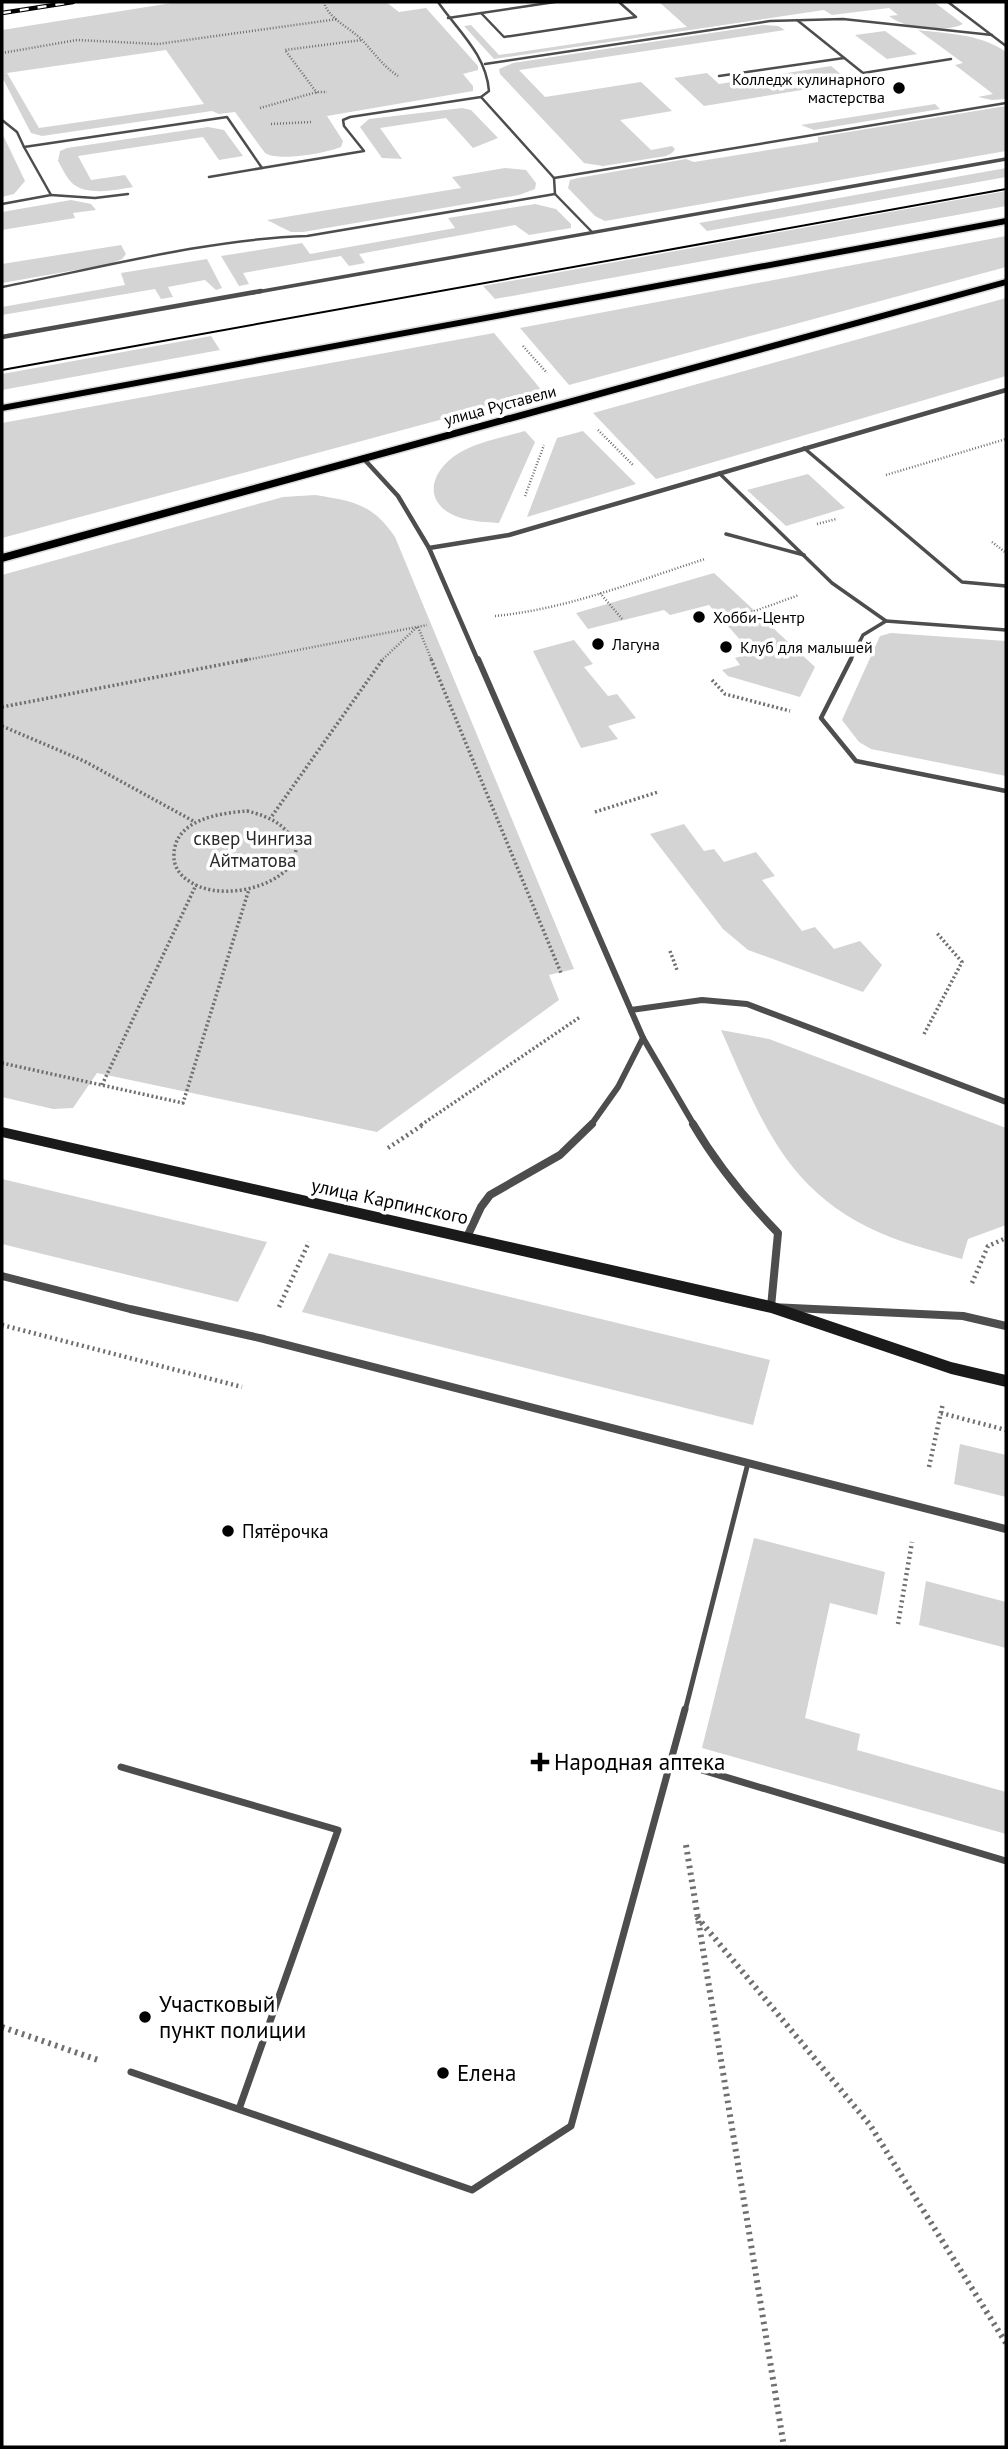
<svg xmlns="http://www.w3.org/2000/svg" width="1008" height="2449" viewBox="0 0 1008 2449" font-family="'PT Sans',sans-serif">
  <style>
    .green { fill: #d4d4d4; fill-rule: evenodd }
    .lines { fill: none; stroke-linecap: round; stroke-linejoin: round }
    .primary-casing { stroke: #dbdbdb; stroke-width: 3 }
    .path-far3 { stroke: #6f6f6f; stroke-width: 2.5; stroke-dasharray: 1 2; stroke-linecap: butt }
    .path-far2 { stroke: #6f6f6f; stroke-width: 3.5; stroke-dasharray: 2 2.5; stroke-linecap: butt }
    .path-far1 { stroke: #6f6f6f; stroke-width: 4.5; stroke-dasharray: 2 3.5; stroke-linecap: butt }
    .path { stroke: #6f6f6f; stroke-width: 6; stroke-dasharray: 2.5 4.5; stroke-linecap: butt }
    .lane-far4 { stroke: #4d4d4d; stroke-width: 2.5 }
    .lane-far3 { stroke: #4d4d4d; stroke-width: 3.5 }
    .lane-far2 { stroke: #4d4d4d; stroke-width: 4.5 }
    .lane-far1 { stroke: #4d4d4d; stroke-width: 5 }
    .lane { stroke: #4d4d4d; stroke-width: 7 }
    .street-far3 { stroke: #4d4d4d; stroke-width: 3.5 }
    .street-far2 { stroke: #4d4d4d; stroke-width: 4.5 }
    .street-far1 { stroke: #4d4d4d; stroke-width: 6 }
    .street { stroke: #4d4d4d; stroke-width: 8 }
    .secondary { fill: #1a1a1a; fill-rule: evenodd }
    .primary { fill: #000; fill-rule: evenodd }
    .tram { stroke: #000; stroke-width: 2 }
    .rail-casing { stroke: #000; stroke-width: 4.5 }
    .rail { stroke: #fff; stroke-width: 2.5; stroke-dasharray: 9; stroke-linecap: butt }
    .poi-dot { fill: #000; stroke: #fff; stroke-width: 2.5 }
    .labels { text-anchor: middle; stroke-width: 7; stroke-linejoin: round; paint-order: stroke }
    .far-poi-label { font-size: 16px; fill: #000; stroke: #fff; text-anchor: start }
    .far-street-label { font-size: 16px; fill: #000; stroke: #fff }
    .park-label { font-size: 19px; fill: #2b2b2b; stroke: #fff }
    .street-label { font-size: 19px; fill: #000; stroke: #fff }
    .poi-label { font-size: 19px; fill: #000; stroke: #fff; text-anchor: start }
    .near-poi-label { font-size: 23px; fill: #000; stroke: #fff; text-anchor: start }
  </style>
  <rect width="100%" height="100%" fill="#fff"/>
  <g class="green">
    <path d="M 178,2 L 386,2 L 399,12 L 426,8 L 478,66 L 478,70 L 463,74 L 473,86 L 473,91 L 327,116 L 343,141 L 341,147 C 326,153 279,162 265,153 L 235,112 L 219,114 L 212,111 L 42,136 L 31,133 L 2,77 L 2,30 ZM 166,50 L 204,104 L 39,128 L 7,73 Z"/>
    <path d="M 659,2 L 934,2 L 963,24 C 944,33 905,29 889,16 L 898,15 L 889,8 L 832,15 L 824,10 L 494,59 L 464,26 L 471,25 L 499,55 L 687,27 Z"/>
    <path d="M 764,25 L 778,26 L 785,30 L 519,70 L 545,97 L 641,82 L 672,111 L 620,120 L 651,150 L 672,146 L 675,149 L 672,153 L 666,156 L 603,166 L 584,163 L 500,74 L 499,69 L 513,63 Z"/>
    <path d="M 918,30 C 949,34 981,34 1006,52 L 1006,99 L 992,100 L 978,97 L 993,94 L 955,65 L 963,63 Z"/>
    <path d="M 885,31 L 917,54 L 887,59 L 855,35 Z"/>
    <path d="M 831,66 L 850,82 L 704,106 L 674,78 L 707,73 L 719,84 Z"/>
    <path d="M 935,104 L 940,109 L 814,130 L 801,125 Z"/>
    <path d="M 1006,106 L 1006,151 L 605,221 L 595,216 L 568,188 L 570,180 L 578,178 L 686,159 L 694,162 L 818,142 L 818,137 Z"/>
    <path d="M 462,108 L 471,110 L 498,138 L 473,148 L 446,118 L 380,128 L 402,159 L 382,158 L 360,127 L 369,119 Z"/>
    <path d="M 208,127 L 224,130 L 243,156 L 219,160 L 203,137 L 78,156 L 91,180 L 125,175 L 133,187 C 116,190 88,196 73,184 C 67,179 62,168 58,161 L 60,151 L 67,148 Z"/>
    <path d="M 2,133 L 25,181 L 14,194 L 2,197 Z"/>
    <path d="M 505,168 L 526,170 L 536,183 L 535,189 L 519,195 L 303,232 L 291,232 L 267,220 L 461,188 L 452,177 Z"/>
    <path d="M 1006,168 L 1006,177 L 707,231 L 699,223 Z"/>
    <path d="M 1006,191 L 1006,206 L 495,299 L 483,286 Z"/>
    <path d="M 71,200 L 91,204 L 96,210 L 73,213 L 75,218 L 2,230 L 2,212 Z"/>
    <path d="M 535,204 L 556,209 L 571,224 L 571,228 L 529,235 L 515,225 L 359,254 L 365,263 L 349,266 L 341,256 L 243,273 L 249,284 L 239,286 L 221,256 L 302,243 L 310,254 L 455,228 L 448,218 Z"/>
    <path d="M 1006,236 L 1006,267 L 569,385 L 520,328 Z"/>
    <path d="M 121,245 L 126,254 L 122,259 L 110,264 L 2,283 L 2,264 Z"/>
    <path d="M 207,259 L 222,288 L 216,290 L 205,280 L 168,287 L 173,297 L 161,299 L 155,289 L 2,315 L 2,307 L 125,285 L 121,273 Z"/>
    <path d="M 1006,298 L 1006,376 L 656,479 L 593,413 Z"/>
    <path d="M 494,333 L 543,392 L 2,538 L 2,423 Z"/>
    <path d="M 211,336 L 220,350 L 2,390 L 2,374 Z"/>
    <path d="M 525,431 L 535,442 L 499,523 C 487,522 474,522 461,518 C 426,507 426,478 453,457 C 474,442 501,438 525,431 Z"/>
    <path d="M 583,431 L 636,484 L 527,517 L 557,438 Z"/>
    <path d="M 808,474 L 845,508 L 786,526 L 747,490 Z"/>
    <path d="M 315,495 C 353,501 373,504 395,537 L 574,969 L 549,975 L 559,1000 L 377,1132 L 97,1073 L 73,1108 L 53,1109 L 2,1097 L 2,575 L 283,497 Z"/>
    <path d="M 714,573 L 815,667 L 800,697 L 728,676 L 722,670 L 740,665 L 735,658 L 752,653 L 709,605 L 670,615 L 664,610 L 588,629 L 576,613 Z"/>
    <path d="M 891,633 L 1006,641 L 1006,776 L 871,749 L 859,742 L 842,720 L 880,636 Z"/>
    <path d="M 574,640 L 593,664 L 584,667 L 608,696 L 617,694 L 636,718 L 608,726 L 618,739 L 581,748 L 533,651 Z"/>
    <path d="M 684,824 L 704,851 L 714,849 L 724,862 L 756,852 L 775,876 L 762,880 L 802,931 L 815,927 L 834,949 L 860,941 L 882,965 L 863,992 L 748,950 L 723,929 L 650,834 Z"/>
    <path d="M 721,1030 L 769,1039 L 1006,1128 L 1006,1225 L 968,1239 L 962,1259 C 938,1252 913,1246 890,1237 C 787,1196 763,1124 721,1030 Z"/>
    <path d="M 2,1179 L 267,1242 L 238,1302 L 2,1244 Z"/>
    <path d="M 329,1253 L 770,1360 L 753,1425 L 302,1312 Z"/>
    <path d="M 960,1444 L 1006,1455 L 1006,1497 L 954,1484 Z"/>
    <path d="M 754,1538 L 885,1572 L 877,1615 L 830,1603 L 805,1718 L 860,1734 L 857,1750 L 1006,1792 L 1006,1834 L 702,1748 Z"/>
    <path d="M 926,1581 L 1006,1602 L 1006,1648 L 919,1625 Z"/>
  </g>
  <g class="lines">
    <g class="primary-casing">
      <g id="primary">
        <path d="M 1006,218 L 1006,224 L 2,411 L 2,405 Z"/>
        <path d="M 1006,279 L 1006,285 L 2,562 L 2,554 Z"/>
      </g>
    </g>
    <g class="path-far3">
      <path d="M 324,2 C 328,19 351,28 363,41 C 375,54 383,66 398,76"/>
      <path d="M 2,53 L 77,40 L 158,44 L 338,19"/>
      <path d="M 317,93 L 285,50 L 362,40"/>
      <path d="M 260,108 L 317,92 L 327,92"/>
      <path d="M 271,124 L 311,122"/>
      <path d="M 523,346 L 547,373"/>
      <path d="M 598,430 L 634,466"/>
      <path d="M 886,475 L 1006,439"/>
      <path d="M 525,496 L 544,445"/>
      <path d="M 817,524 L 836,519"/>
      <path d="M 992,542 L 1005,552"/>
      <path d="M 600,593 L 623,620"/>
      <path d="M 495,616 C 568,609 636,581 705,559"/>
      <path d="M 722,619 L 755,611 L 799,595"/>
      <path d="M 418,627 L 432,661"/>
      <path d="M 241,661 L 427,625"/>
      <path d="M 381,661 L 417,627"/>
    </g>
    <g class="path-far2">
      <path d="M 431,659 L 561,973"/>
      <path d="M 712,680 L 725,694 L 790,711"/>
      <path d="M 2,707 L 250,659"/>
      <path d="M 2,726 L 84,761 L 195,822"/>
      <path d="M 247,811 C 271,817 285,824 297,846 C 295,853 294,861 290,866 C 269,891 215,900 189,881 C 179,875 173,865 174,854 C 175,819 221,813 247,811 Z"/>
      <path d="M 595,812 L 658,792"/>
      <path d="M 272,816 L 383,659"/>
      <path d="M 670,951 L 677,970"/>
      <path d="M 924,1034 L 962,962 L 936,932"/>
      <path d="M 2,1063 L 183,1103 L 249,889"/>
      <path d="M 102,1085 L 196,885"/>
      <path d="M 421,1125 L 580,1017"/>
    </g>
    <g class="path-far1">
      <path d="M 388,1148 L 424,1124"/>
      <path d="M 972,1283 L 988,1246 L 1006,1238"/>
      <path d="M 279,1307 L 309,1242"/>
      <path d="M 2,1325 L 242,1387"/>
      <path d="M 941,1413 L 1006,1430"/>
      <path d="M 929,1467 L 943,1403"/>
      <path d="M 898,1624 L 912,1542"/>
    </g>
    <g class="path">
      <path d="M 686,1845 L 784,2447"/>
      <path d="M 697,1917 L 870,2125 L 1006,2343"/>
      <path d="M 2,2027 L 101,2061"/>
    </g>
    <g class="lane-far4">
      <path d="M 948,2 L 1006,46"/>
      <path d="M 481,13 L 504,37 L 636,17 L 619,2"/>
      <path d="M 448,18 L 555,2"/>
      <path d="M 797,20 L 863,73 L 951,59"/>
      <path d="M 485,64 L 770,21 L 843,19 L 992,35"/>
      <path d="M 719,76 L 844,58"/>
      <path d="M 481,97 L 554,178 L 555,194 L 593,233"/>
      <path d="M 2,120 L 17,132 L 24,147"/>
      <path d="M 209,177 L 262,168"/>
      <path d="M 554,178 L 1006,103"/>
      <path d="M 51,195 L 95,198 L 128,194"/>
      <path d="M 2,204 L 51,195 L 24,147 L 227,117 L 262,168 L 364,151 L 344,126 L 343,120 L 350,117 L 481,97 L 489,91 C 486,54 458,31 438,2"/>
      <path d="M 2,287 C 99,268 209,239 307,236 L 555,194"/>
    </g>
    <g class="lane-far3">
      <path d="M 804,448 L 962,582 L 1006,586"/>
      <path d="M 719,473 L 832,583 L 886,621 L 863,635 L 850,661"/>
      <path d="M 726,534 L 804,555"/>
      <path d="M 886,621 L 1006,630"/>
    </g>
    <path class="lane-far2" d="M 851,659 L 821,718 L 856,761 L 1006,791"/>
    <path class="lane-far1" d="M 685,1711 L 748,1463"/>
    <g class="lane">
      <path d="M 672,1761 L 1006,1861"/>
      <path d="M 121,1767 L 338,1830 L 239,2109"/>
      <path d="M 131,2072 L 472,2190 L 571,2126 L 685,1709"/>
    </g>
    <path class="street-far3" d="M 252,293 L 1006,159"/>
    <g class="street-far2">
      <path d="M 2,337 L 261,291"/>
      <path d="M 363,458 L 398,496 L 429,548 L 478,661"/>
      <path d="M 429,548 L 509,535 L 1006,390"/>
    </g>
    <g class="street-far1">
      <path d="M 478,659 L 643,1038 L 694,1125"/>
      <path d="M 631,1010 L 702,1000 L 747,1004 L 1006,1102"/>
      <path d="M 591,1125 L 618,1087 L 643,1038"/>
    </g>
    <g class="street">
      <path d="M 693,1124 C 717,1165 745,1199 778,1233 L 771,1307 L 963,1316 L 1006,1326"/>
      <path d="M 467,1237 L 481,1207 L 490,1195 L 560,1155 L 592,1124"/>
      <path d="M 2,1276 L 130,1309 L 264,1339 L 1006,1529"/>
    </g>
    <path class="secondary" d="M 2,1127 L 771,1301 L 951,1362 L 1006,1375 L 1006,1387 L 951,1374 L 771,1313 L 2,1137 Z"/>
    <use href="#primary" class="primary"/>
    <path class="tram" d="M 2,370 L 1006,189"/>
    <g class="rail-casing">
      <path id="rail" d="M 2,13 L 73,2"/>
    </g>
    <use href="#rail" class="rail"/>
  </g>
  <g class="poi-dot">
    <circle cx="899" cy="88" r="7"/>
    <circle cx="699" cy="617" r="7"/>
    <circle cx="598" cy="644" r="7"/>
    <circle cx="726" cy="647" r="7"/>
    <circle cx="228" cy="1531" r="7"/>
    <path d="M536.5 1751.5h7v7h7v7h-7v7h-7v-7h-7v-7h7z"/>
    <circle cx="145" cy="2017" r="7"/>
    <circle cx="443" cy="2073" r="7"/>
  </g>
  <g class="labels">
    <g class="far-poi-label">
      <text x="885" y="85" text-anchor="end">Колледж кулинарного<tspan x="885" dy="18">мастерства</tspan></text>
      <text x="713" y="623">Хобби-Центр</text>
      <text x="612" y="650">Лагуна</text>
      <text x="740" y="653">Клуб для малышей</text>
    </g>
    <g class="far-street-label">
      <text transform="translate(500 405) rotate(-15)" y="6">улица Руставели</text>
    </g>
    <g class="park-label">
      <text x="253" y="845">сквер Чингиза<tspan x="253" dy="22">Айтматова</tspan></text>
    </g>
    <g class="street-label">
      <text transform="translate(390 1201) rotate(12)" y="7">улица Карпинского</text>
    </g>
    <g class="poi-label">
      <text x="242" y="1538">Пятёрочка</text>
    </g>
    <g class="near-poi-label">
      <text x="554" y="1770">Народная аптека</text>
      <text x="159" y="2012">Участковый<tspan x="159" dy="26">пункт полиции</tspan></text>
      <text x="457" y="2081">Елена</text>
    </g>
  </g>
  <rect width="1008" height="2449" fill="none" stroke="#000000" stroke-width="7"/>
</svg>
